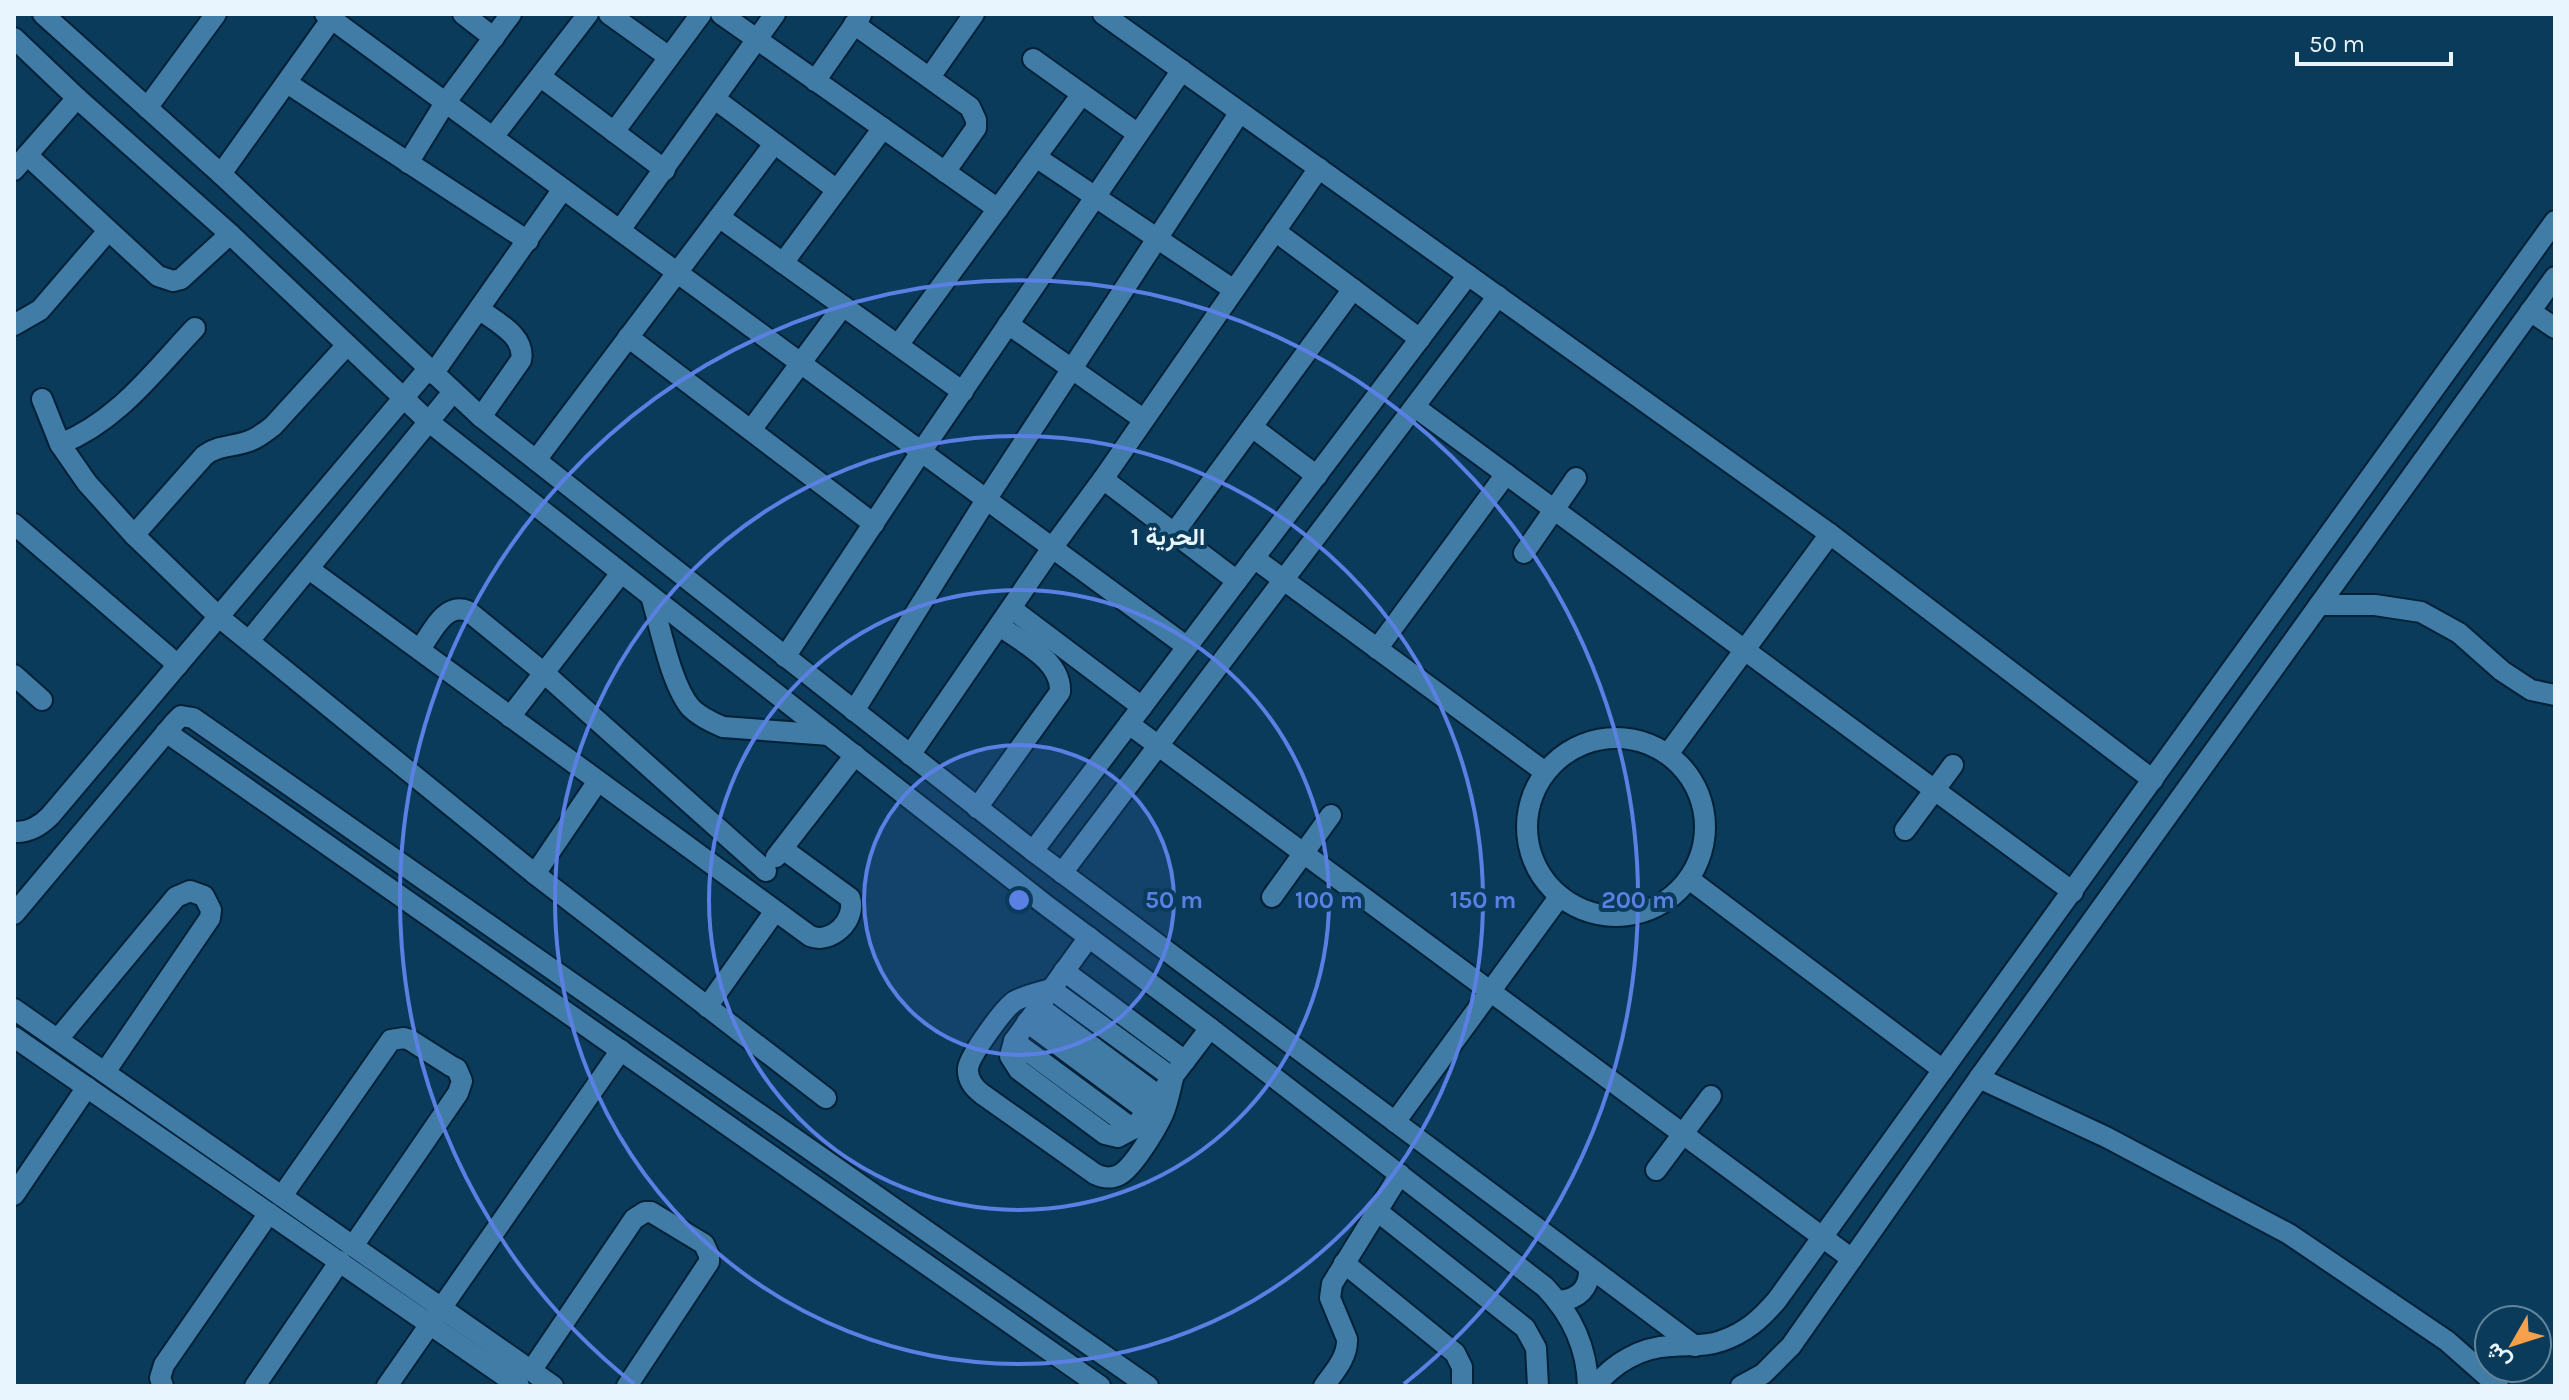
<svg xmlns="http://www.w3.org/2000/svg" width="2569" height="1400" viewBox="0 0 2569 1400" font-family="Karla,Vazirmatn,sans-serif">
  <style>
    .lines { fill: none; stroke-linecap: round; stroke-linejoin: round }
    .minor-casing { stroke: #012136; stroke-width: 24 }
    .minor { stroke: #417ca7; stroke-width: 20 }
    .ring { fill: none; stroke: #5a80e3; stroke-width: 4 }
    .labels { text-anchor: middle; stroke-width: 8; stroke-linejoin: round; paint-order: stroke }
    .neighbourhood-label { font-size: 24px; font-weight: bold; fill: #e8f4fe; stroke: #0a3b5a }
    .centre { fill: #5a80e3; stroke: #0a3b5a; stroke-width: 4 }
    .ring-label { font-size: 24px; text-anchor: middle; font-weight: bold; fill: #5a80e3; stroke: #0a3b5a; stroke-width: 8; stroke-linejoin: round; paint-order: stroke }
  </style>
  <rect width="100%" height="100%" fill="#0a3b5a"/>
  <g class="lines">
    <g class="minor-casing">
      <g id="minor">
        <path d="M 43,14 L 221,174 L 481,417 L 1033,851 L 1695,1346"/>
        <path d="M 325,14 L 1186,646"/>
        <path d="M 463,14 L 494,38"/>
        <path d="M 609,14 L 669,57"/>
        <path d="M 721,14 L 998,209"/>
        <path d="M 1103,14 L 1830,534 L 2153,780"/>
        <path d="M 854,24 L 970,107 L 976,120 L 976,128 L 945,172"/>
        <path d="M 14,38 L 77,98 L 230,234 L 429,422 L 1047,906 L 1210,1028 L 1545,1287 C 1572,1315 1587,1347 1588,1386"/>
        <path d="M 1033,59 L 1138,134"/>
        <path d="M 541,77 L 665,170"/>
        <path d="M 930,77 L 974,14"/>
        <path d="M 815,81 L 861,15"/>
        <path d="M 287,83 L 528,241"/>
        <path d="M 715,99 L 837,190"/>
        <path d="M 147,108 L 216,14"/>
        <path d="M 614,132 L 701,14"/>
        <path d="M 493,137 L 588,14"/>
        <path d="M 27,155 L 158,276 L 173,281 L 181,279 L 230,234"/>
        <path d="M 1036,157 L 1234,290"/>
        <path d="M 408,163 L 445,103 L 511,14"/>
        <path d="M 14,170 L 77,98"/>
        <path d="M 221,174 L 335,14"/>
        <path d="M 719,217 L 963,392"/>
        <path d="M 620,230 L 775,14"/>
        <path d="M 1275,231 L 1420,339"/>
        <path d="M 783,263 L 883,128"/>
        <path d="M 479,309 C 496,322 526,336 521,360 L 481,417"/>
        <path d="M 2530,311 L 2555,328"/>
        <path d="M 1008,324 L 1143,419"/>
        <path d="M 14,325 L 40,310 L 108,231"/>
        <path d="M 628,337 L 874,524"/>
        <path d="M 898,345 L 1082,94"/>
        <path d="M 433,374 L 563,189"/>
        <path d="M 42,399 L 60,444 L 87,483 L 134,535 L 219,617 L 535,874 L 826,1098"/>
        <path d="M 1415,407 L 2073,892"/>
        <path d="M 1252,427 L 1317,476"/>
        <path d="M 751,430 L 843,306"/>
        <path d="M 60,444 C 117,422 154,371 195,328"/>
        <path d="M 536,460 L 774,144"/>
        <path d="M 1103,479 L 1237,581"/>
        <path d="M 14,524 L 178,665"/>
        <path d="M 1174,533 L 1353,289"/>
        <path d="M 134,535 L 204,456 C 217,445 234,447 249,441 C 258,438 265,432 273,426 L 347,345"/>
        <path d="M 1524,553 L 1576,478"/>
        <path d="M 1254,558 L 1545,772"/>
        <path d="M 309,569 L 810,936 C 831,945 857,920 850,898 L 783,849"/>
        <path d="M 651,596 C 660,626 671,685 691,708 C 700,717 711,722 723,727 L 829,735"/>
        <path d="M 2319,605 L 2375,605 L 2421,612 L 2459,633 L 2502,671 L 2531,690 L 2555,695"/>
        <path d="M 1012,609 L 1142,707"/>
        <path d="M 249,641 L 453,392"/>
        <path d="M 420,649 C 432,633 444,602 468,611 L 543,672 L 766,871"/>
        <path d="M 1377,649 L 1506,474"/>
        <path d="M 785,657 L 921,452 L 1182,70"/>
        <path d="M 14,675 L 42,700"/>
        <path d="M 854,711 L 986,500 L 1240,112"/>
        <path d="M 510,717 L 621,573"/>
        <path d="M 1129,724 L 1852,1259"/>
        <path d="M 166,732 L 1100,1386"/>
        <circle cx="1616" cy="827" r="89"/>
        <path d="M 1668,754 L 1830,534"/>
        <path d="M 910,755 L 1052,548 L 1103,479 L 1319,168"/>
        <path d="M 977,808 L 1060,692 C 1062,661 1023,643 1000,626"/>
        <path d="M 1905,830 L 1953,765"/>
        <path d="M 14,832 C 29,833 40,826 50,816 L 428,369"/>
        <path d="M 1033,851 L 1468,275"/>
        <path d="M 776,857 L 855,755"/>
        <path d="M 1062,873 L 1498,296"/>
        <path d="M 535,874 L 598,781"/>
        <path d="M 1689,879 L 1943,1070"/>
        <path d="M 1272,897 L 1331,815"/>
        <path d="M 14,914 L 175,722 L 181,716 L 193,718 L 1148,1386"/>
        <path d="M 1089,937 L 1014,1041 L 1010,1056 L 1019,1070 L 1105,1134 L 1118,1137 L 1133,1129 L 1210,1028"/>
        <path d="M 1064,971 L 1185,1061"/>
        <path d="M 1051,989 L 1173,1078 C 1170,1090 1168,1103 1163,1114 C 1156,1129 1133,1168 1119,1175 C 1111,1179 1103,1178 1095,1174 L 982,1094 C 974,1088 967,1080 968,1068 C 970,1055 1004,1008 1015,1001 C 1026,995 1040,992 1051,989 Z"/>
        <path d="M 1038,1006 L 1159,1096"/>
        <path d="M 707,1007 L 775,911"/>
        <path d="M 14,1009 L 553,1386"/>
        <path d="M 1027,1022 L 1147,1111"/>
        <path d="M 14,1037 L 519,1386"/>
        <path d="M 58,1039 L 176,897 L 190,891 L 204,896 L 211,910 L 210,918 L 105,1072"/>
        <path d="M 1014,1041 L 1133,1129"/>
        <path d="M 1979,1078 L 2106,1137 L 2289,1234 L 2447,1341 L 2498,1386"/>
        <path d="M 1395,1122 L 1560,896"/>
        <path d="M 1656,1170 L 1711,1096"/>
        <path d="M 14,1195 L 87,1087"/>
        <path d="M 282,1196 L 391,1040 L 404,1038 L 410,1040 L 451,1066 L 457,1069 L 462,1081 L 458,1093 L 353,1246"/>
        <path d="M 1377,1211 L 1525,1328 L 1536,1348 L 1538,1386"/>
        <path d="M 1344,1263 L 1455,1353 L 1462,1367 L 1462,1386"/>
        <path d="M 1559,1301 C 1579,1299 1590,1288 1589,1268"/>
        <path d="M 531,1371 L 634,1219 L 645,1212 L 651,1212 L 704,1244 L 709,1255 L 709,1262 L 627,1386"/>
        <path d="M 163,1386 L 160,1378 L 164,1365 L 269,1213"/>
        <path d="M 255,1386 L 340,1261"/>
        <path d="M 387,1386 L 621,1050"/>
        <path d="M 1324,1386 C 1334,1372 1348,1357 1347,1339 L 1330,1298 L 1332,1284 L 1400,1174"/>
        <path d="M 1595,1386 C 1614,1363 1641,1347 1671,1346 C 1688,1344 1705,1347 1721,1341 C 1745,1333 1761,1319 1777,1300 L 2555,221"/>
        <path d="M 1741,1386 L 1763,1374 L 1791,1346 L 1979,1078 L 2555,277"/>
      </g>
    </g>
    <use href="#minor" class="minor"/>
  </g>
  <circle cx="1019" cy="900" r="155" fill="#5a80e3" fill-opacity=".12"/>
  <g class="ring">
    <circle cx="1019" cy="900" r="155"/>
    <circle cx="1019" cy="900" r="310"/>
    <circle cx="1019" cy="900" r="464"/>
    <path d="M634 1384A619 619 0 1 1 1404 1384"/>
  </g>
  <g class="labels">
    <g class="neighbourhood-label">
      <text x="1168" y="545">الحرية 1</text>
    </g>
  </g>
  <circle cx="1019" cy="900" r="12" class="centre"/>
  <g class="ring-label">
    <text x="1174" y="908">50 m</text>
    <text x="1329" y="908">100 m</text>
    <text x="1483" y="908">150 m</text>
    <text x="1638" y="908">200 m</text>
  </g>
  <rect width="2569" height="1400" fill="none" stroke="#e8f4fe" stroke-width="32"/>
  <g transform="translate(2513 1344) rotate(231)"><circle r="38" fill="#0a3b5a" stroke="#63859c" stroke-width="2"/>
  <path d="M0-6L14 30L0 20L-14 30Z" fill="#f8a04b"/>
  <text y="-12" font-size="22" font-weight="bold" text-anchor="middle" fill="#e8f4fe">ش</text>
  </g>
  <path d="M2297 52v12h154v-12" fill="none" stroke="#e8f4fe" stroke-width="4"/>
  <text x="2309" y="52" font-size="24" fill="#e8f4fe" stroke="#0a3b5a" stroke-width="6" paint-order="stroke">50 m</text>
</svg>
